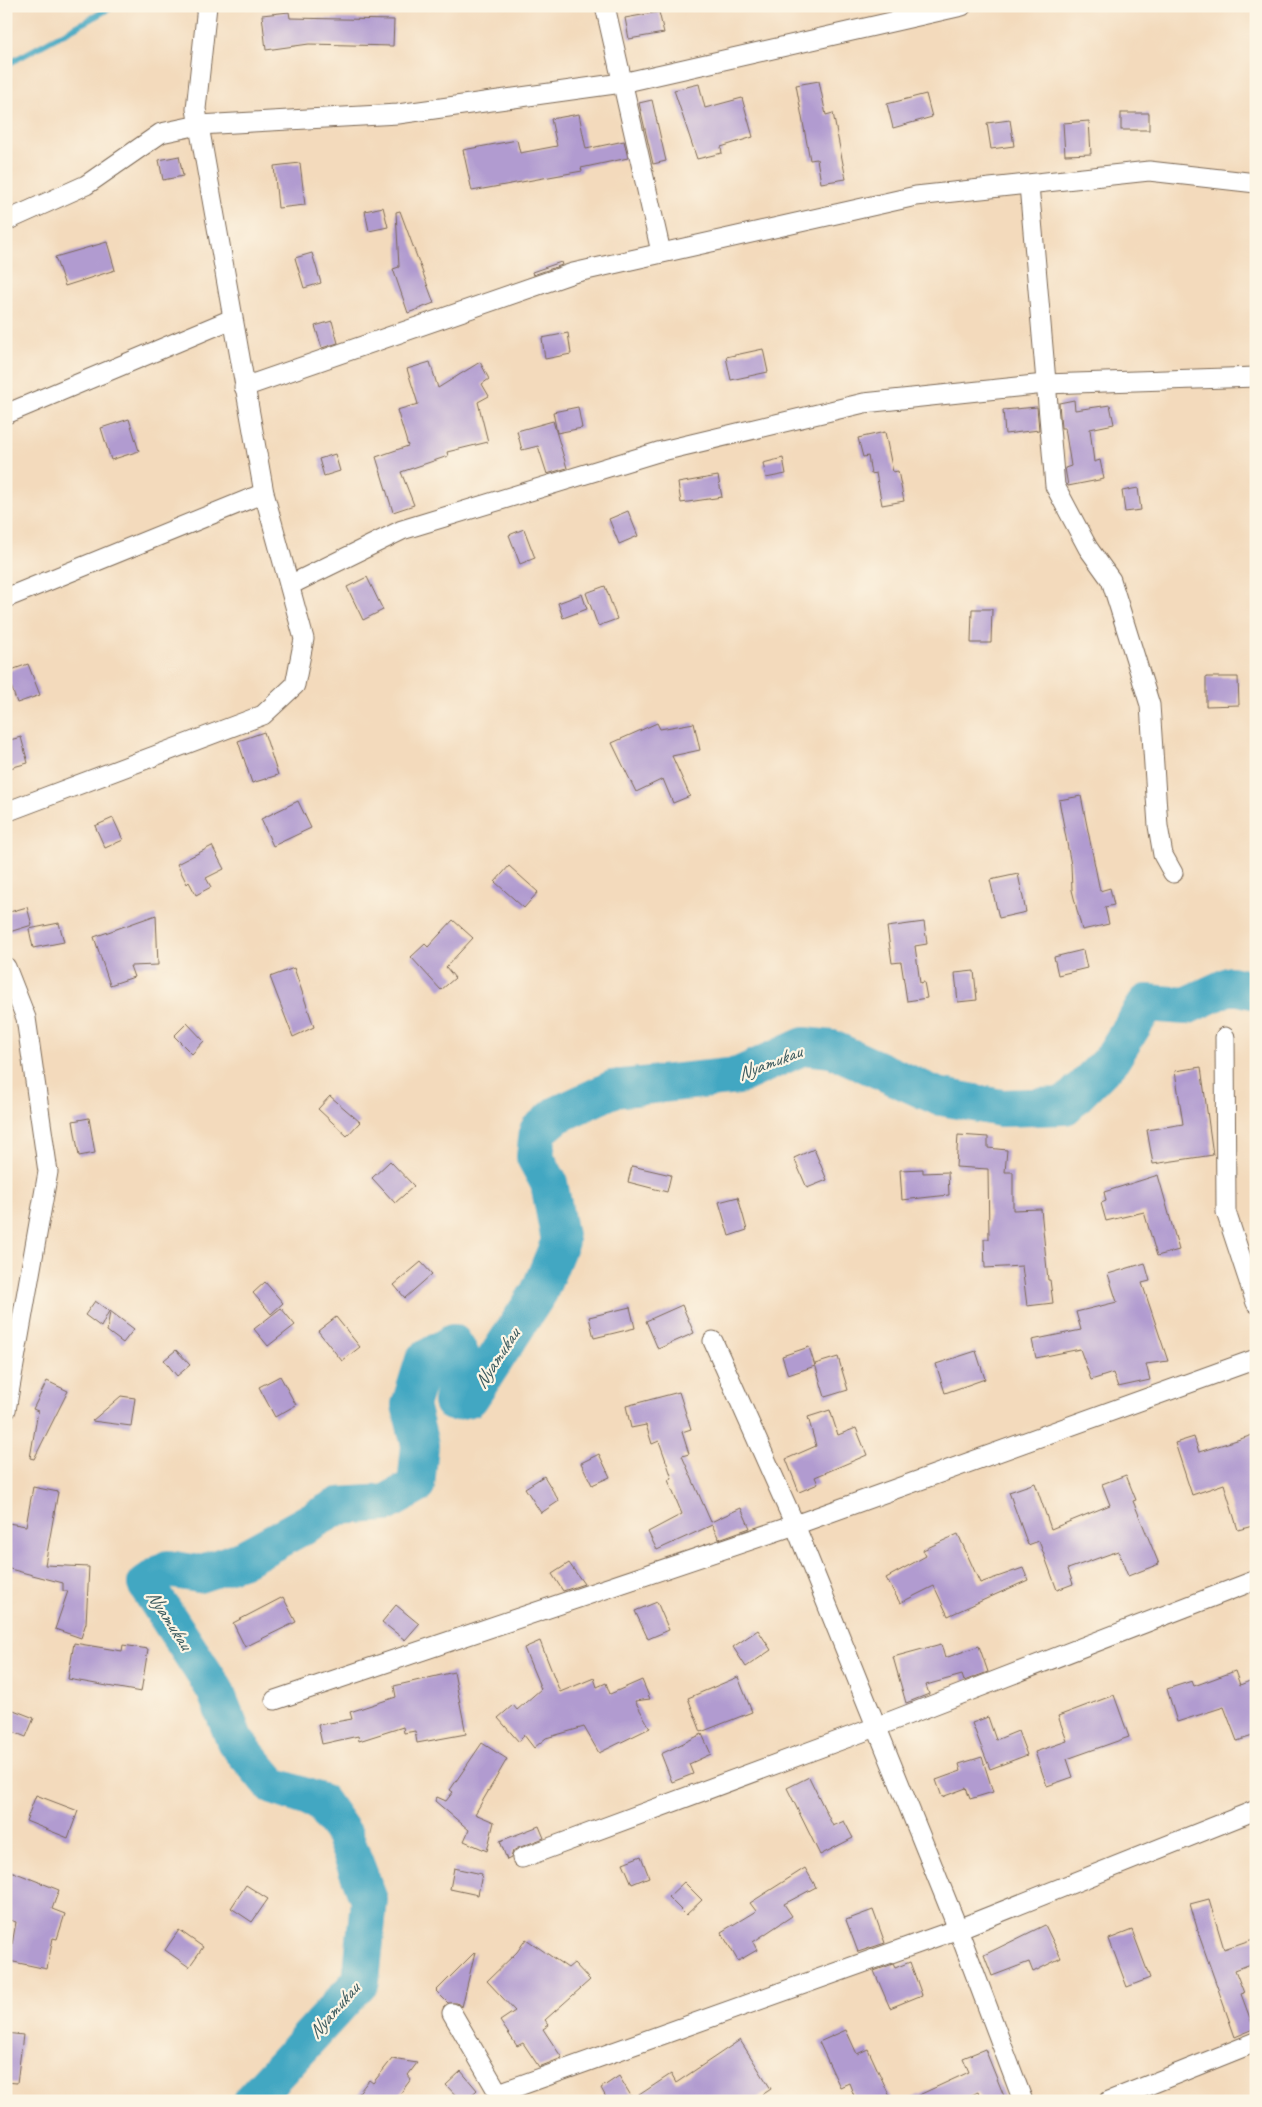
<svg xmlns="http://www.w3.org/2000/svg" width="1262" height="2107" viewBox="0 0 1262 2107" font-family="Caveat,sans-serif">
  <style>
    .lines { fill: none; stroke-linecap: round; stroke-linejoin: round }
    .stream { stroke: #42a7c2; stroke-width: 6 }
    .river { stroke: #42a7c2; stroke-width: 38 }
    .building { fill: #b19bd0 }
    .street-casing { stroke: #7b6855; stroke-width: 21 }
    .street { stroke: #fff; stroke-width: 19 }
    .labels { text-anchor: middle; stroke-width: 4.5; stroke-linejoin: round; paint-order: stroke }
    .water-label { font-size: 19px; font-style: italic; fill: #3e5c60; stroke: #fcf5e5 }
  </style>
  <rect width="100%" height="100%" fill="#fcf5e5"/>
  <filter id="ink" filterUnits="userSpaceOnUse"><feTurbulence type="fractalNoise" baseFrequency=".02" numOctaves="2"/><feDisplacementMap in="SourceGraphic" scale="10" xChannelSelector="R" yChannelSelector="G"/><feConvolveMatrix kernelMatrix="1 2 1 2 8 2 1 2 1" color-interpolation-filters="sRGB"/></filter>
  <filter id="wash" filterUnits="userSpaceOnUse"><feTurbulence type="fractalNoise" baseFrequency=".0096" numOctaves="4" result="noise"/><feDisplacementMap in="SourceGraphic" scale="20" xChannelSelector="R" yChannelSelector="G"/><feGaussianBlur stdDeviation="1.12" result="paint"/><feColorMatrix in="noise" values="0 0 0 0 0 0 0 0 0 0 0 0 0 0 0 0 0 1.4 0 .05"/><feComposite in="paint" operator="in"/></filter>
  <g filter="url(#wash)">
    <rect width="100%" height="100%" fill="#f3dabc"/>
    <g class="lines">
      <path class="stream" d="M 6,65 L 114,6"/>
      <path class="river" d="M 251,2101 L 361,1981 L 369,1900 L 344,1835 L 321,1802 L 273,1786 L 235,1741 L 215,1690 L 146,1584 L 168,1569 L 199,1574 L 241,1560 L 339,1506 L 386,1503 L 416,1486 L 420,1445 L 410,1405 L 424,1360 L 453,1343 L 460,1354 L 452,1402 L 470,1398 L 539,1292 L 560,1241 L 549,1183 L 535,1157 L 538,1131 L 557,1115 L 613,1089 L 738,1076 L 804,1046 L 832,1049 L 937,1096 L 1001,1108 L 1065,1106 L 1111,1060 L 1147,1003 L 1186,1006 L 1231,985 L 1256,991"/>
    </g>
    <g id="blocks">
      <g class="building">
        <path d="M 289,12 L 290,18 L 394,20 L 393,46 L 309,44 L 266,50 L 262,15 Z"/>
        <path d="M 659,12 L 664,33 L 629,39 L 625,18 Z"/>
        <path d="M 819,81 L 826,115 L 833,113 L 846,179 L 821,183 L 817,159 L 810,160 L 796,85 Z"/>
        <path d="M 699,84 L 705,108 L 742,98 L 753,137 L 721,147 L 722,153 L 697,159 L 674,90 Z"/>
        <path d="M 926,94 L 932,117 L 893,128 L 887,104 Z"/>
        <path d="M 652,100 L 666,161 L 653,164 L 639,103 Z"/>
        <rect x="1121" y="113" width="28" height="17"/>
        <path d="M 579,114 L 586,149 L 624,141 L 628,158 L 581,168 L 582,171 L 472,191 L 463,150 L 517,140 L 520,153 L 557,146 L 551,119 Z"/>
        <path d="M 1010,120 L 1014,146 L 991,149 L 987,123 Z"/>
        <path d="M 1089,121 L 1091,154 L 1065,155 L 1063,123 Z"/>
        <path d="M 179,156 L 183,176 L 163,180 L 159,160 Z"/>
        <path d="M 300,163 L 305,205 L 278,208 L 274,166 Z"/>
        <path d="M 383,207 L 388,227 L 369,231 L 365,211 Z"/>
        <path d="M 400,211 L 434,303 L 408,313 L 393,269 L 399,267 L 396,212 Z"/>
        <path d="M 107,242 L 115,270 L 65,286 L 55,257 Z"/>
        <path d="M 312,253 L 321,283 L 304,288 L 295,258 Z"/>
        <path d="M 561,262 L 562,265 L 533,275 L 532,272 Z"/>
        <path d="M 332,321 L 338,343 L 322,348 L 315,326 Z"/>
        <path d="M 568,333 L 571,354 L 545,359 L 542,338 Z"/>
        <path d="M 763,349 L 768,372 L 731,380 L 726,357 Z"/>
        <path d="M 430,362 L 438,388 L 480,362 L 489,379 L 482,384 L 489,396 L 478,402 L 488,442 L 447,452 L 448,456 L 401,472 L 414,505 L 393,512 L 376,457 L 408,446 L 397,410 L 418,404 L 407,369 Z"/>
        <path d="M 1074,400 L 1075,410 L 1110,405 L 1114,424 L 1090,429 L 1094,462 L 1100,460 L 1104,479 L 1068,486 L 1065,468 L 1071,466 L 1065,428 L 1061,428 L 1059,403 Z"/>
        <path d="M 578,407 L 582,428 L 557,433 L 553,412 Z"/>
        <path d="M 1037,407 L 1039,430 L 1005,434 L 1003,410 Z"/>
        <path d="M 129,419 L 139,451 L 111,460 L 101,428 Z"/>
        <path d="M 553,421 L 567,468 L 547,474 L 538,446 L 522,450 L 517,431 Z"/>
        <path d="M 885,432 L 893,472 L 898,471 L 904,501 L 882,505 L 876,473 L 871,474 L 868,456 L 863,457 L 858,438 Z"/>
        <path d="M 335,454 L 340,471 L 324,476 L 319,459 Z"/>
        <path d="M 783,458 L 786,474 L 766,478 L 763,463 Z"/>
        <path d="M 718,476 L 722,497 L 681,503 L 678,483 Z"/>
        <path d="M 1138,488 L 1141,510 L 1125,512 L 1122,491 Z"/>
        <path d="M 628,511 L 638,536 L 619,544 L 609,519 Z"/>
        <path d="M 524,529 L 535,558 L 520,564 L 509,535 Z"/>
        <path d="M 367,577 L 383,610 L 363,620 L 347,587 Z"/>
        <path d="M 605,586 L 617,619 L 598,626 L 586,593 Z"/>
        <path d="M 582,594 L 587,609 L 563,618 L 558,603 Z"/>
        <path d="M 972,609 L 992,609 L 991,643 L 971,643 Z"/>
        <path d="M 28,664 L 40,695 L 17,703 L 6,672 Z"/>
        <path d="M 1206,677 L 1238,677 L 1239,705 L 1206,706 Z"/>
        <path d="M 657,723 L 660,729 L 694,723 L 700,750 L 672,756 L 690,796 L 673,803 L 663,779 L 636,792 L 612,743 Z"/>
        <path d="M 264,732 L 278,775 L 252,783 L 238,741 Z"/>
        <path d="M 21,737 L 28,763 L 6,769 L 6,741 Z"/>
        <path d="M 1081,796 L 1100,891 L 1110,888 L 1114,905 L 1105,907 L 1109,924 L 1082,930 L 1072,890 L 1071,865 L 1059,800 Z"/>
        <path d="M 298,801 L 311,828 L 273,846 L 261,819 Z"/>
        <path d="M 113,818 L 123,840 L 105,848 L 95,826 Z"/>
        <path d="M 212,846 L 224,869 L 206,878 L 211,887 L 196,895 L 189,882 L 187,884 L 177,864 Z"/>
        <path d="M 509,866 L 538,892 L 524,908 L 495,882 Z"/>
        <path d="M 1018,874 L 1026,912 L 999,918 L 990,880 Z"/>
        <path d="M 27,907 L 32,925 L 6,933 L 6,913 Z"/>
        <path d="M 156,915 L 158,965 L 130,966 L 134,977 L 110,985 L 94,937 Z"/>
        <path d="M 453,920 L 473,938 L 446,967 L 455,978 L 441,990 L 411,957 L 425,944 L 428,947 Z"/>
        <path d="M 924,922 L 927,944 L 915,946 L 920,983 L 924,982 L 927,998 L 907,1001 L 901,962 L 892,963 L 887,927 Z"/>
        <path d="M 59,923 L 64,942 L 33,948 L 29,929 Z"/>
        <path d="M 1083,950 L 1087,968 L 1058,975 L 1054,957 Z"/>
        <path d="M 294,968 L 314,1027 L 293,1037 L 270,977 Z"/>
        <path d="M 974,971 L 977,1000 L 958,1002 L 955,973 Z"/>
        <path d="M 187,1023 L 204,1041 L 192,1054 L 174,1036 Z"/>
        <path d="M 1201,1067 L 1213,1155 L 1153,1164 L 1147,1130 L 1183,1124 L 1175,1071 Z"/>
        <path d="M 330,1096 L 360,1122 L 347,1136 L 318,1109 Z"/>
        <path d="M 89,1118 L 95,1153 L 79,1156 L 73,1121 Z"/>
        <path d="M 958,1135 L 988,1137 L 988,1148 L 1007,1150 L 1005,1172 L 1013,1172 L 1013,1210 L 1041,1209 L 1048,1280 L 1050,1280 L 1053,1303 L 1027,1306 L 1022,1266 L 985,1268 L 984,1239 L 989,1239 L 988,1169 L 956,1167 Z"/>
        <path d="M 814,1149 L 827,1180 L 807,1188 L 794,1158 Z"/>
        <path d="M 390,1161 L 414,1186 L 395,1203 L 372,1178 Z"/>
        <path d="M 632,1166 L 671,1175 L 667,1192 L 628,1182 Z"/>
        <path d="M 923,1169 L 923,1173 L 948,1172 L 949,1195 L 902,1200 L 900,1170 Z"/>
        <path d="M 1158,1175 L 1179,1250 L 1157,1256 L 1144,1212 L 1106,1221 L 1101,1203 L 1106,1201 L 1104,1192 Z"/>
        <path d="M 738,1197 L 747,1230 L 729,1236 L 719,1202 Z"/>
        <path d="M 421,1262 L 432,1274 L 405,1298 L 394,1285 Z"/>
        <path d="M 1145,1263 L 1150,1281 L 1142,1283 L 1168,1361 L 1146,1364 L 1150,1380 L 1118,1387 L 1113,1373 L 1091,1380 L 1080,1349 L 1036,1358 L 1032,1340 L 1081,1330 L 1076,1312 L 1117,1302 L 1108,1274 Z"/>
        <path d="M 265,1282 L 283,1303 L 271,1314 L 253,1293 Z"/>
        <path d="M 95,1301 L 109,1311 L 101,1327 L 85,1315 Z"/>
        <path d="M 682,1305 L 694,1333 L 658,1349 L 646,1321 Z"/>
        <path d="M 630,1307 L 635,1328 L 594,1338 L 589,1317 Z"/>
        <path d="M 281,1308 L 295,1325 L 268,1346 L 254,1329 Z"/>
        <path d="M 110,1311 L 134,1329 L 123,1343 L 107,1331 Z"/>
        <path d="M 336,1317 L 360,1347 L 342,1361 L 318,1331 Z"/>
        <path d="M 809,1347 L 815,1366 L 788,1375 L 782,1356 Z"/>
        <path d="M 176,1350 L 190,1365 L 177,1376 L 164,1360 Z"/>
        <path d="M 976,1351 L 985,1379 L 945,1393 L 936,1364 Z"/>
        <path d="M 838,1357 L 848,1390 L 825,1397 L 815,1364 Z"/>
        <path d="M 280,1376 L 296,1405 L 275,1417 L 259,1387 Z"/>
        <path d="M 47,1381 L 68,1391 L 34,1459 L 30,1458 L 38,1411 L 33,1409 Z"/>
        <path d="M 679,1392 L 691,1429 L 682,1432 L 689,1454 L 682,1456 L 711,1522 L 741,1508 L 750,1528 L 719,1539 L 712,1525 L 657,1550 L 648,1532 L 682,1514 L 668,1480 L 672,1478 L 659,1441 L 652,1444 L 646,1425 L 631,1428 L 626,1406 Z"/>
        <path d="M 121,1396 L 135,1398 L 131,1426 L 92,1421 Z"/>
        <path d="M 830,1410 L 838,1435 L 856,1428 L 867,1455 L 815,1477 L 818,1484 L 799,1492 L 786,1459 L 816,1446 L 808,1417 Z"/>
        <path d="M 1256,1434 L 1256,1525 L 1238,1530 L 1224,1484 L 1192,1495 L 1175,1443 L 1194,1437 L 1199,1452 Z"/>
        <path d="M 599,1454 L 610,1477 L 592,1485 L 581,1463 Z"/>
        <path d="M 1126,1475 L 1136,1500 L 1133,1501 L 1159,1564 L 1128,1576 L 1118,1551 L 1068,1569 L 1073,1584 L 1057,1590 L 1039,1541 L 1028,1545 L 1009,1492 L 1035,1483 L 1051,1529 L 1110,1505 L 1102,1484 Z"/>
        <path d="M 544,1476 L 559,1501 L 541,1513 L 525,1488 Z"/>
        <path d="M 33,1487 L 58,1492 L 45,1565 L 89,1567 L 86,1623 L 81,1638 L 55,1629 L 68,1591 L 63,1591 L 63,1583 L 6,1568 L 8,1523 L 26,1526 Z"/>
        <path d="M 958,1534 L 980,1583 L 1023,1568 L 1028,1580 L 948,1616 L 934,1586 L 900,1603 L 886,1578 L 926,1556 L 923,1550 Z"/>
        <path d="M 569,1563 L 584,1584 L 563,1591 L 552,1574 Z"/>
        <path d="M 283,1597 L 296,1622 L 245,1647 L 233,1623 Z"/>
        <path d="M 657,1602 L 669,1630 L 648,1639 L 635,1611 Z"/>
        <path d="M 396,1605 L 419,1624 L 405,1640 L 382,1622 Z"/>
        <path d="M 758,1630 L 771,1650 L 746,1667 L 733,1647 Z"/>
        <path d="M 540,1641 L 560,1692 L 594,1678 L 597,1687 L 606,1683 L 610,1694 L 642,1680 L 650,1699 L 635,1701 L 650,1728 L 599,1753 L 584,1727 L 546,1738 L 534,1748 L 524,1735 L 519,1742 L 498,1718 L 513,1705 L 517,1710 L 541,1689 L 524,1648 Z"/>
        <path d="M 74,1643 L 122,1651 L 123,1645 L 148,1649 L 141,1692 L 68,1679 Z"/>
        <path d="M 941,1644 L 945,1658 L 979,1646 L 988,1672 L 964,1681 L 962,1675 L 926,1685 L 929,1694 L 906,1703 L 893,1657 Z"/>
        <path d="M 1235,1671 L 1240,1685 L 1252,1680 L 1256,1690 L 1256,1735 L 1237,1741 L 1224,1707 L 1177,1722 L 1167,1689 L 1192,1681 L 1194,1686 Z"/>
        <path d="M 454,1672 L 466,1734 L 417,1743 L 415,1731 L 404,1733 L 403,1727 L 359,1741 L 358,1736 L 322,1744 L 318,1725 L 352,1719 L 350,1712 L 396,1697 L 394,1686 Z"/>
        <path d="M 738,1677 L 752,1712 L 701,1732 L 688,1698 Z"/>
        <path d="M 1114,1695 L 1129,1737 L 1067,1759 L 1073,1777 L 1047,1786 L 1035,1752 L 1067,1741 L 1058,1716 Z"/>
        <path d="M 6,1707 L 34,1718 L 26,1737 L 6,1729 Z"/>
        <path d="M 988,1717 L 996,1740 L 1018,1731 L 1027,1755 L 990,1769 L 972,1723 Z"/>
        <path d="M 702,1734 L 711,1754 L 689,1764 L 693,1774 L 672,1782 L 661,1754 Z"/>
        <path d="M 482,1743 L 507,1759 L 475,1814 L 494,1822 L 487,1851 L 464,1841 L 469,1830 L 435,1801 L 437,1797 L 446,1801 L 453,1792 L 450,1790 Z"/>
        <path d="M 982,1757 L 993,1792 L 970,1799 L 966,1788 L 942,1797 L 936,1780 L 961,1771 L 959,1764 Z"/>
        <path d="M 809,1777 L 833,1826 L 844,1821 L 853,1838 L 820,1855 L 787,1788 Z"/>
        <path d="M 36,1795 L 78,1811 L 68,1838 L 26,1821 Z"/>
        <path d="M 539,1826 L 544,1838 L 518,1848 L 513,1851 L 511,1858 L 507,1860 L 500,1841 Z"/>
        <path d="M 641,1856 L 649,1877 L 632,1884 L 623,1863 Z"/>
        <path d="M 454,1868 L 482,1874 L 478,1895 L 450,1889 Z"/>
        <path d="M 805,1868 L 816,1887 L 784,1904 L 792,1916 L 753,1942 L 757,1950 L 738,1961 L 721,1932 L 756,1911 L 750,1903 Z"/>
        <path d="M 11,1871 L 59,1890 L 52,1909 L 65,1914 L 57,1939 L 53,1938 L 47,1969 L 9,1961 L 16,1922 L 6,1919 L 6,1883 Z"/>
        <path d="M 684,1882 L 702,1900 L 686,1915 L 668,1897 Z"/>
        <path d="M 246,1885 L 268,1899 L 252,1922 L 231,1908 Z"/>
        <path d="M 1209,1899 L 1224,1949 L 1256,1938 L 1256,1962 L 1235,1970 L 1244,1993 L 1241,1994 L 1254,2029 L 1235,2037 L 1200,1938 L 1190,1904 Z"/>
        <path d="M 873,1910 L 885,1943 L 858,1952 L 846,1920 Z"/>
        <path d="M 1045,1925 L 1061,1958 L 1033,1972 L 1029,1962 L 992,1976 L 984,1955 Z"/>
        <path d="M 179,1930 L 203,1947 L 189,1967 L 165,1950 Z"/>
        <path d="M 1132,1930 L 1150,1978 L 1127,1987 L 1109,1939 Z"/>
        <path d="M 526,1939 L 568,1968 L 574,1963 L 590,1980 L 545,2020 L 549,2025 L 543,2029 L 562,2058 L 539,2067 L 523,2043 L 517,2046 L 500,2021 L 515,2011 L 487,1981 L 517,1952 Z"/>
        <path d="M 475,1952 L 462,2007 L 457,2003 L 448,2003 L 436,1991 Z"/>
        <path d="M 910,1962 L 922,1995 L 890,2008 L 874,1971 L 893,1964 L 895,1968 Z"/>
        <path d="M 846,2030 L 857,2054 L 868,2049 L 892,2101 L 856,2101 L 849,2083 L 840,2087 L 819,2042 Z"/>
        <path d="M 6,2033 L 23,2035 L 17,2083 L 6,2082 Z"/>
        <path d="M 740,2040 L 771,2089 L 753,2101 L 608,2101 L 601,2088 L 619,2076 L 633,2099 L 671,2074 L 676,2083 Z"/>
        <path d="M 985,2049 L 1006,2101 L 981,2101 L 978,2092 L 960,2101 L 906,2101 L 969,2072 L 963,2058 Z"/>
        <path d="M 392,2059 L 417,2063 L 408,2075 L 411,2079 L 395,2101 L 352,2101 L 369,2080 L 373,2083 Z"/>
        <path d="M 461,2071 L 477,2090 L 465,2101 L 461,2101 L 446,2085 Z"/>
      </g>
    </g>
  </g>
  <g filter="url(#ink)">
    <use href="#blocks" fill-opacity="0" stroke="#7b6855" stroke-width="1"/>
    <g class="lines">
      <g class="street-casing">
        <g id="street">
          <path d="M 605,6 L 661,252"/>
          <path d="M 1029,185 L 1055,486 L 1088,548 L 1111,580 L 1150,705 L 1158,826 L 1163,855 L 1173,873"/>
          <path d="M 6,221 L 86,185 L 161,133 L 199,125 L 398,114 L 622,83 L 962,6"/>
          <path d="M 244,387 L 573,273 L 916,196 L 1149,171 L 1256,183"/>
          <path d="M 6,414 L 232,319"/>
          <path d="M 290,585 L 402,530 L 658,452 L 864,403 L 1045,384 L 1256,377"/>
          <path d="M 6,598 L 264,493"/>
          <path d="M 6,812 L 263,715 L 295,685 L 304,639 L 264,493 L 196,109 L 207,6"/>
          <path d="M 6,967 L 26,1018 L 48,1172 L 6,1410"/>
          <path d="M 1225,1037 L 1226,1212 L 1256,1303"/>
          <path d="M 713,1341 L 795,1525 L 958,1929 L 1023,2101"/>
          <path d="M 275,1700 L 795,1525 L 1256,1359"/>
          <path d="M 522,1858 L 876,1727 L 1256,1580"/>
          <path d="M 452,2013 L 503,2101"/>
          <path d="M 499,2093 L 958,1929 L 1256,1810"/>
          <path d="M 1109,2101 L 1256,2042"/>
        </g>
      </g>
      <use href="#street" class="street"/>
    </g>
  </g>
  <g class="labels">
    <g class="water-label">
      <text transform="translate(769 1062) rotate(-21)" y="7">Nyamukau</text>
      <text transform="translate(496 1358) rotate(-57)" y="7">Nyamukau</text>
      <text transform="translate(170 1619) rotate(57)" y="7">Nyamukau</text>
      <text transform="translate(333 2010) rotate(-49)" y="7">Nyamukau</text>
    </g>
  </g>
  <rect width="1262" height="2107" fill="none" stroke="#fcf5e5" stroke-width="25"/>
</svg>
